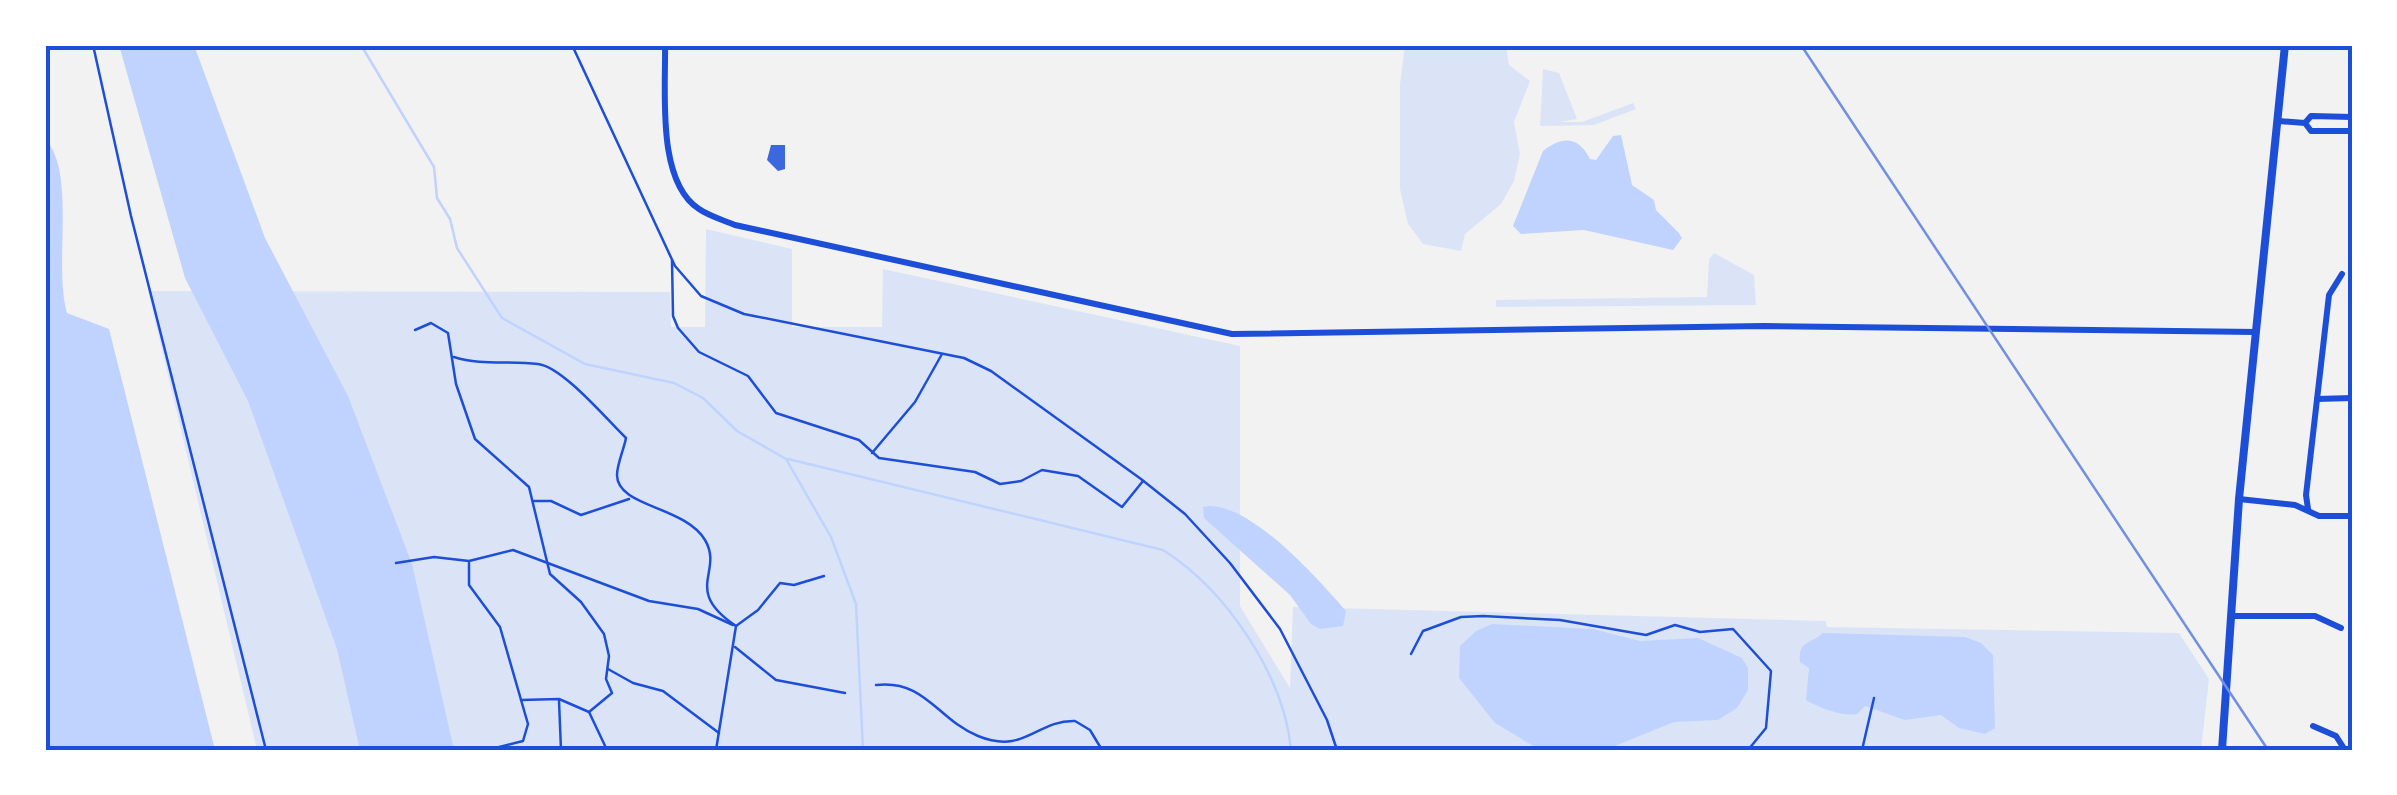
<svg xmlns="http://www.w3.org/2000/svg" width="2397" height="795" viewBox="0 0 2397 795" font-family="'Archivo Narrow',sans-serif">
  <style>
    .green { fill: #dbe4f7 }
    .water { fill: #bfd3fe }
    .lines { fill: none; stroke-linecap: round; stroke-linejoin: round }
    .stream { stroke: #bfd3fe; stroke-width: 2.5 }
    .building { fill: #3d67dc }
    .path { stroke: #1d4ed8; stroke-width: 2.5 }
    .minor { stroke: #1d4ed8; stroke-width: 6 }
    .secondary { stroke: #1d4ed8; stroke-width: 8 }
    .rail { stroke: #7290e2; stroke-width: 2.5 }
    .neatline { fill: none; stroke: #1d4ed8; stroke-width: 4 }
  </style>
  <rect width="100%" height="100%" fill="#f2f2f2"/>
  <g class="green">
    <path d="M 1405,45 L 1506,45 L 1509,65 L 1530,81 L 1514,122 L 1520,154 L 1514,181 L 1501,204 L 1465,234 L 1461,251 L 1423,244 L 1408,224 L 1400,189 L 1400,84 Z"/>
    <path d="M 1543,69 L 1559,73 L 1577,119 L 1560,122 L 1582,122 L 1633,103 L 1636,109 L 1594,125 L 1540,126 Z"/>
    <path d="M 706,229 L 792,249 L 792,327 L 882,327 L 883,269 L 1240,346 L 1240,606 L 1290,688 L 1293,607 L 1826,621 L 1827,627 L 2179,633 L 2209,679 L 2201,750 L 257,750 L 148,291 L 670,292 L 671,327 L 705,327 Z"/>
    <path d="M 1714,253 L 1754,275 L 1756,305 L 1496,307 L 1496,300 L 1707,297 L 1709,259 Z"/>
  </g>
  <g class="water">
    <path d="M 119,45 L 194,45 L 265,238 L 348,396 L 412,564 L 454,750 L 360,750 L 337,649 L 248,401 L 185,278 Z"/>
    <path d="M 1621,135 L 1632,185 L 1654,200 L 1656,210 L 1678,232 L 1682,238 L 1673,250 L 1584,230 L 1521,234 L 1513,226 L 1543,151 C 1563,135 1579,137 1590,159 L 1596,160 L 1613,136 Z"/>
    <path d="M 45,139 C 77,172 53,266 67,313 L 109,329 L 215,750 L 45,750 Z"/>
    <path d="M 1209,506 C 1254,506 1317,578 1346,611 L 1343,626 L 1320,629 L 1311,624 L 1290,595 L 1204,518 L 1203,507 Z"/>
    <path d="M 1492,624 L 1593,629 L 1640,641 L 1698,638 L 1742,658 L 1748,668 L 1748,690 L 1737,708 L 1718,720 L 1674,722 L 1605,750 L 1540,750 L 1495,723 L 1459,678 L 1460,646 L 1476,631 Z"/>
    <path d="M 1823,633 L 1965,637 L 1981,643 L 1993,655 L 1995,728 L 1985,734 L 1959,728 L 1941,715 L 1905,720 L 1865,706 L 1857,714 C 1843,717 1817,707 1806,700 L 1809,668 L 1800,662 C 1798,640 1810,645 1823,633 Z"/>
  </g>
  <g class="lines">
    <g class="stream">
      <path d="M 361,45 L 434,167 L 437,198 L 450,219 L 457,248 L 502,318 L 585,364 L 674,383 L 703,398 L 737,431 L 786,459 L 831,537 L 856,604 L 863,750"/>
      <path d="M 788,459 L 1163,550 C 1226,590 1284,675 1291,750"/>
    </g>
  </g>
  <path class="building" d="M 771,145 L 785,145 L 785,169 L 778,171 L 767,160 Z"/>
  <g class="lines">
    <g class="path">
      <path d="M 93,45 L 131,216 L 266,750"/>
      <path d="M 572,45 L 675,266 L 701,296 L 744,314 L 964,358 L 991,371 L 1141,479 L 1185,514 L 1230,563 L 1280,629 L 1327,720 L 1337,750"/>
      <path d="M 672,260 L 673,316 L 678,328 L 699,352 L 748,376 L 776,413 L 859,440 L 879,458 L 975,472 L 1000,484 L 1021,481 L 1042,470 L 1078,476 L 1122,507 L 1143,481"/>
      <path d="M 415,330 L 431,323 L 448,333 L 456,384 L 475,439 L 529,487 L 550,574 L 581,602 L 604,634 L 609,656 L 606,679 L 612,693 L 589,712"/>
      <path d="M 454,357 C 482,366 509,360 538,364 C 563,367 607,420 626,438 C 624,449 617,464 617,475 C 617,507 685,506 705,540 C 724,572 682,590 736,626"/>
      <path d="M 872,453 L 915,402 L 942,354"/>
      <path d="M 534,501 L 551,501 L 581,515 L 629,499"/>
      <path d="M 396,563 L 434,557 L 469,561 L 513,550 L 649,601 L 698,609 L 733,625"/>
      <path d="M 469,563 L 469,585 L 500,627 L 528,724 L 523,741 L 487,750"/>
      <path d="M 735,647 L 776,680 L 845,693"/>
      <path d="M 1411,654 L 1423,631 L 1461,617 L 1483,616 L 1560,620 L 1646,635 L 1675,625 L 1700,632 L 1733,629 L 1771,671 L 1766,728 L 1748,750"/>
      <path d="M 608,669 L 633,683 L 663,691 L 719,733"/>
      <path d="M 876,685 C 925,679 938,720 978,736 C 1025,755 1036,720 1075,721 L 1090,730 L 1102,750"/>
      <path d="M 521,700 L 559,699 L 589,712 L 607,750"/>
      <path d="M 559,701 L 561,750"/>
      <path d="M 716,750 L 736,626 L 758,610 L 780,583 L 794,585 L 824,576"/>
      <path d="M 1862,750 L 1874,698"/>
    </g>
    <g class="minor">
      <path d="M 665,45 C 666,90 656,181 699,209 C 709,216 723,220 735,225 L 1232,334 L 1764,326 L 2256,332"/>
      <path d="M 2278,121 L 2305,123 L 2311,131 L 2352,131"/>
      <path d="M 2305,123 L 2311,116 L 2352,117"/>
      <path d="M 2317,399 L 2352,398"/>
      <path d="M 2239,499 L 2295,505 L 2319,516 L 2352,516"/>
      <path d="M 2308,509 L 2306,495 L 2329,295 L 2342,274"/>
      <path d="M 2231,616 L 2315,616 L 2341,628"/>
      <path d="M 2313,726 L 2336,736 L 2345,750"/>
    </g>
    <path class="secondary" d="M 2222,750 L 2239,499 L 2285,45"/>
    <path class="rail" d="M 1801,45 L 2268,750"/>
  </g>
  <rect width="2397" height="795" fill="none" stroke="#ffffff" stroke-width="95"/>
  <rect x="48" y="48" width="2302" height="700" class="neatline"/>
</svg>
